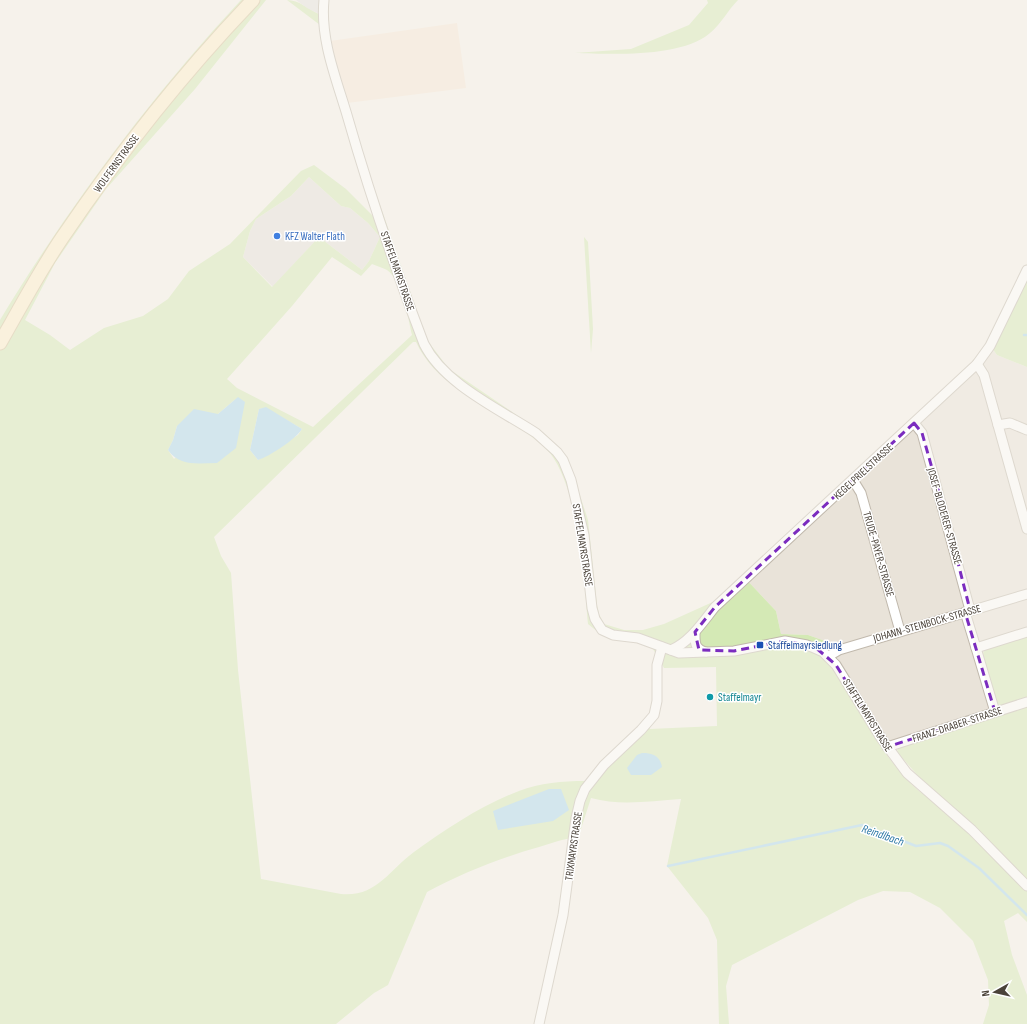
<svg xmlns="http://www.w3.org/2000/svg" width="1027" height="1024" viewBox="0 0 1027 1024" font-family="'Sofia Sans Condensed',sans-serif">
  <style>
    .residential { fill: #e9e3d9 }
    .commercial { fill: #f6e7d7 }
    .industrial { fill: #e5e1dc }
    .green { fill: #d4e9b5; fill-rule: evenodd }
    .parking { fill: #e4e2df }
    .water { fill: #a9d7f0 }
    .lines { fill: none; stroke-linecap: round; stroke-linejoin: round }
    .stream { stroke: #a9d7f0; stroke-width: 2.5 }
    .minor-casing { stroke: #c1b9ad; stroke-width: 11 }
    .secondary-casing { stroke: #d4c29b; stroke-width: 15 }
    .minor { stroke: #fff; stroke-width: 9 }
    .secondary { stroke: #feefcc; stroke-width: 13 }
    .marked { fill: none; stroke: #7b2cbf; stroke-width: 3; stroke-dasharray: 8 5; stroke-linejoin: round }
    .shop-dot { fill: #3f7fe0; stroke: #fff; stroke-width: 1.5 }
    .transit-dot { fill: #1a4fb4; stroke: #fff; stroke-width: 1.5 }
    .culture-dot { fill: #0f9aa8; stroke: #fff; stroke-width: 1.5 }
    .labels { text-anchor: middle; stroke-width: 3; stroke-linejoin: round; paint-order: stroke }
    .street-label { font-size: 11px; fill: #4a4239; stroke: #fff }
    .shop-label { font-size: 11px; fill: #366cbe; stroke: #fff; text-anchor: start }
    .transit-label { font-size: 11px; fill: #164399; stroke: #fff; text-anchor: start }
    .culture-label { font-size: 11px; fill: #0d838f; stroke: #fff; text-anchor: start }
    .water-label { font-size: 12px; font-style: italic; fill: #2e79a6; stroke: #fff }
  </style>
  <rect width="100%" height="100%" fill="#f5f2eb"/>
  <path class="residential" d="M 992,348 L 997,355 L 1027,367 L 1027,637 L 985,650 L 983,653 L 1000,716 L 898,747 L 888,742 L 828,642 L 808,635 L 781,634 L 776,611 L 743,576 L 970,365 L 983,350 Z"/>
  <path class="commercial" d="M 457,23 L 466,88 L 347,103 L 330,41 Z"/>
  <path class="industrial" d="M 309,177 L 341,206 L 350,208 L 368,223 L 380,237 L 369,261 L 362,270 L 319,237 L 273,287 L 243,257 L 250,231 L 256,219 L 291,196 Z"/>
  <g class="green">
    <path d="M 241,0 L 266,0 L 195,89 L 106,189 L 55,263 L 25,320 L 50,335 L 70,350 L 104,328 L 143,316 L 168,299 L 189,271 L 230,244 L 301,171 L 314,165 L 346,189 L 374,217 L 333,87 L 322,46 L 320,25 L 287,0 C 299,0 308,9 319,14 L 330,41 L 347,103 L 364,159 L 427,340 L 449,369 L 546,435 L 561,450 L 571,468 L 588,520 L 597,605 L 599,614 L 604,624 L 624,630 L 643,630 L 664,624 L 715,601 L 743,576 L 776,611 L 781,634 L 808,635 L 828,642 L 824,656 C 852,694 892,781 933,800 C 939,803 945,804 951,806 L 920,778 L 897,752 L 898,747 L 1000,716 L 983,653 L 985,650 L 1027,637 L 1027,922 L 1018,913 L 1004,921 L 1012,955 L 1027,995 L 1027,1024 L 983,1024 L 989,1005 L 988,980 L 973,941 L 940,908 L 910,892 L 883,891 L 858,900 L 732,965 L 726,986 L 729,1024 L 719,1024 L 717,940 L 708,918 L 667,866 L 681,799 C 650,801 620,806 591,798 L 578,838 C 564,838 552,843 539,847 C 500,858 462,873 427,892 L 388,985 L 374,993 L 336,1024 L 0,1024 L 0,320 C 69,206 150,98 241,0 ZM 309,177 L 341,206 L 350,208 L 368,223 L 380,237 L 369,261 L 362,270 L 319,237 L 272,287 L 243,257 L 250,231 L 256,219 L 291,196 ZM 332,257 L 361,276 L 372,264 C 377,266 383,268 387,270 C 402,281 408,317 412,335 L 313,427 L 237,388 L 227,379 L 292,306 ZM 413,342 L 416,342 C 435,384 483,403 519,428 C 530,435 542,444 550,453 C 579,491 584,577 588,624 L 603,636 L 644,644 L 653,649 L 664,668 L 716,667 L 717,726 L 650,729 L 647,719 L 585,781 C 563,781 540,783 519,791 C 482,805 446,829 414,852 C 388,871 377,897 341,894 L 261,879 L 238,670 L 231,573 L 221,556 L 214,537 ZM 238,397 L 174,459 L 168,450 L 173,440 L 177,426 L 218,414 ZM 266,408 L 302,429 L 298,435 L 258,460 L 250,450 L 259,409 Z"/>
    <path d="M 707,0 L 738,0 C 728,10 721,24 710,33 C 681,58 611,54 575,53 L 631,49 L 689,25 L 708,3 Z"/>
    <path d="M 584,237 L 588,242 L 593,329 L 591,353 Z"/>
    <path d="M 1027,264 L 1027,367 L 997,355 L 992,348 L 983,350 Z"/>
  </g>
  <path class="parking" d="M 296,0 L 320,0 L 319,14 L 307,8 Z"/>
  <g class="water">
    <path d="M 238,397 L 245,402 L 236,448 L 217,463 C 198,463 180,467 168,450 L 173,440 L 177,426 L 194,409 L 218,414 Z"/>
    <path d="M 266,407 L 302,429 C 296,439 270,456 258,460 L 250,450 L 259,409 Z"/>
    <path d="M 642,753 C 653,753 660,756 662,767 L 651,775 L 631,775 L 627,768 L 637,755 Z"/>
    <path d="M 549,789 L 561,789 L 569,810 L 553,821 L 498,830 L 493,811 Z"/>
  </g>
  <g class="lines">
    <g class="stream">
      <path d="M 1024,335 L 1027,335"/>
      <path d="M 668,866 L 862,825 L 916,846 L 940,843 L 948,846 L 979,868 L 1027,915"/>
    </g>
    <g class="minor-casing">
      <g id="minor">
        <path d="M 324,0 C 320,39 336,78 347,115 C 369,192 395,269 424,344 C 444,384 499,409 536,433 L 557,452 L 563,460 L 571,480 L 584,535 L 592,608 L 595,619 L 602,630 L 613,635 L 638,638 L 679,653 L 734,651 L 785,641 L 807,645 L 823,652 L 836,665 L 881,738 L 907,773 L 972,830 L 1027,886"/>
        <path d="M 977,364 L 984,375 L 1027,529"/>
        <path d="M 914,423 L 922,433 L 970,610"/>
        <path d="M 998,425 L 1010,423 L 1027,430"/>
        <path d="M 853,480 L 861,493 L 900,631"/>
        <path d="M 965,612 L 976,648"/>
        <path d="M 695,632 C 695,642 694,649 706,652"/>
        <path d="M 671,650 C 690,642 702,623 715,607 L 977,364 L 990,346 L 1027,270"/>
        <path d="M 829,656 L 839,650 L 1027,594"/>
        <path d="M 995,712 L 976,648 L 1027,632"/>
        <path d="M 887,747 L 1027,702"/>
        <path d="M 539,1024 L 563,915 L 576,818 L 580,801 L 585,789 L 604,765 L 641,730 L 654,715 L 657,701 L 657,665 L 662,647"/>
      </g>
    </g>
    <g class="secondary-casing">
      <path id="secondary" d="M 0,343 C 20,308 39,272 62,238 C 119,154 182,74 253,0"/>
    </g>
    <use href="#minor" class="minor"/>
    <use href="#secondary" class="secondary"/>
  </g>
  <path d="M0 0H1027V1024H0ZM 914,423 L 922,433 L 951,535 L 970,610 L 965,612 L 995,712 L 887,747 L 836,665 L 815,647 L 785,641 L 734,651 L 699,650 L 695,632 L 715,607 Z" fill="#f5f2eb" fill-opacity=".55" fill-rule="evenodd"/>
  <path class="marked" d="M 914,423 L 922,433 L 951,535 L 970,610 L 965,612 L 995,712 L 887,747 L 836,665 L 815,647 L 785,641 L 734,651 L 699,650 L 695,632 L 715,607 Z"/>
  <circle class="shop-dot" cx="277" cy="236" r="4"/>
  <rect class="transit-dot" x="756" y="641" width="8" height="8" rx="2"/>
  <circle class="culture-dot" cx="710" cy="697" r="4"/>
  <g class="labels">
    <g class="street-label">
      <text transform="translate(116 163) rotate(-54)" y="4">WOLFERNSTRASSE</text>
      <text transform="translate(398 271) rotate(71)" y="4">STAFFELMAYRSTRASSE</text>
      <text transform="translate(863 471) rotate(-43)" y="4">KEGELPRIELSTRASSE</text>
      <text transform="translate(945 516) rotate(74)" y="4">JOSEF-BLODERER-STRASSE</text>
      <text transform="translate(583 545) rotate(81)" y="4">STAFFELMAYRSTRASSE</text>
      <text transform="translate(879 554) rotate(74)" y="4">TRUDE-PAYER-STRASSE</text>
      <text transform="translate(927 623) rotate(-16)" y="4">JOHANN-STEINBOCK-STRASSE</text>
      <text transform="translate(868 715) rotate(58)" y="4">STAFFELMAYRSTRASSE</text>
      <text transform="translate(957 724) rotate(-18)" y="4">FRANZ-DRABER-STRASSE</text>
      <text transform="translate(573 846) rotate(-82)" y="4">TRIXMAYRSTRASSE</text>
    </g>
    <g class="shop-label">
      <text x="285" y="240">KFZ Walter Flath</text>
    </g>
    <g class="transit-label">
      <text x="768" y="649">Staffelmayrsiedlung</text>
    </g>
    <g class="culture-label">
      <text x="718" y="701">Staffelmayr</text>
    </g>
    <g class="water-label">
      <text transform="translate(883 835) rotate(19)" y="4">Reindlbach</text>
    </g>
  </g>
  <g transform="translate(995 992) rotate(262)" stroke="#ffffff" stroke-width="3" paint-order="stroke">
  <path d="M0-3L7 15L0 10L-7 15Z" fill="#4a4239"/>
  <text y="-6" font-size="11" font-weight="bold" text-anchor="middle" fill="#4a4239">N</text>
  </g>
</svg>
